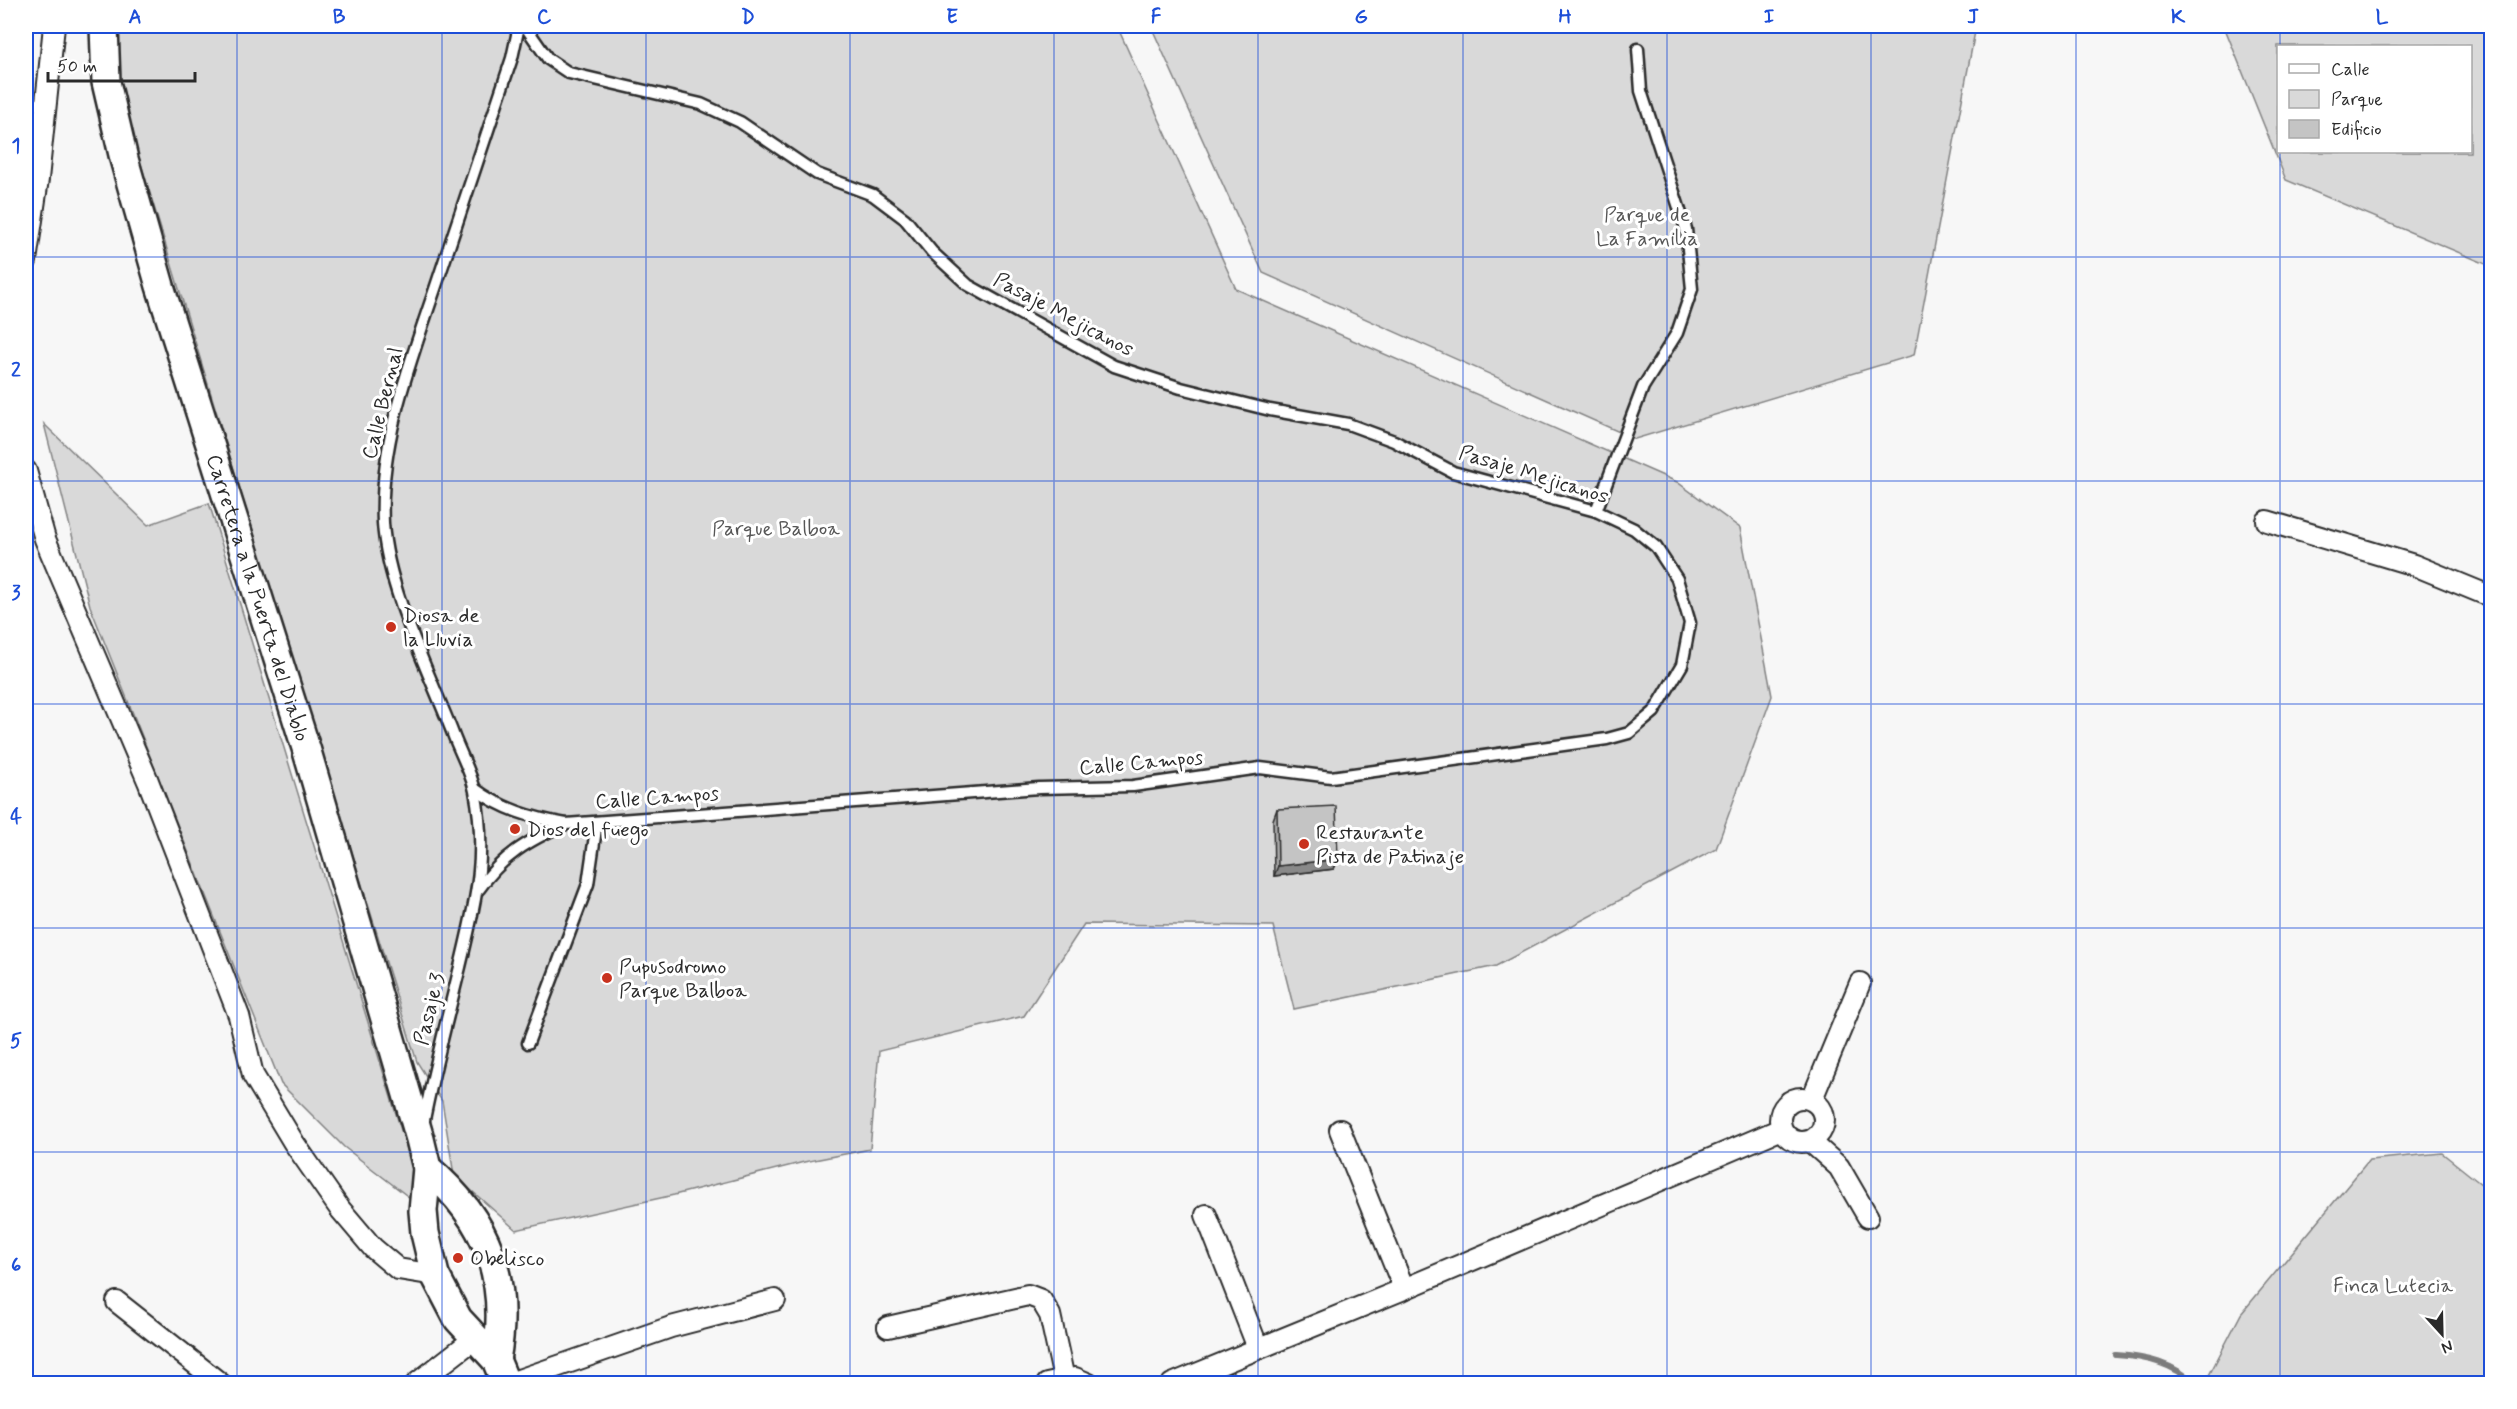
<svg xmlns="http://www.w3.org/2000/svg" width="2517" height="1409" viewBox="0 0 2517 1409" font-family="Mynerve,sans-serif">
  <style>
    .green { fill: #d9d9d9; stroke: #828282; stroke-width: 1.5; fill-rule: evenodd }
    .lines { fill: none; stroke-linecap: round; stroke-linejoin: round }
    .stream { stroke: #7b7b7b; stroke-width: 6 }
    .service-casing { stroke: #2b2b2b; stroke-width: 15 }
    .minor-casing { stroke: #2b2b2b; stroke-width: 24 }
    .secondary-casing { stroke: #2b2b2b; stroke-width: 32 }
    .service { stroke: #fff; stroke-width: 10 }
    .minor { stroke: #fff; stroke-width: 20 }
    .secondary { stroke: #fff; stroke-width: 27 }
    .wall { fill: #a9a9a9; stroke: #2b2b2b; stroke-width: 1.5 }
    .shaded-wall { fill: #898989; stroke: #2b2b2b; stroke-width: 1.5 }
    .building { fill: #c4c4c4; stroke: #2b2b2b; stroke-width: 1.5 }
    .grid { fill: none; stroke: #1d4ed8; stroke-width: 1.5; stroke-opacity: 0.55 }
    .poi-dot { fill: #c8321e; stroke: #fff; stroke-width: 2 }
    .labels { text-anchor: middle; stroke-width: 6; stroke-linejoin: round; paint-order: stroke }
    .park-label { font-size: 21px; fill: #565656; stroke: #fff }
    .street-label { font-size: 21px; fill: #2b2b2b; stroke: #fff }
    .poi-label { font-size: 21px; fill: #2b2b2b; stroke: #fff; text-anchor: start }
    .neatline { fill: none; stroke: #1d4ed8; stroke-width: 2 }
    .grid-label { font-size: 20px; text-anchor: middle; font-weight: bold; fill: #1d4ed8 }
  </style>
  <rect width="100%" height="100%" fill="#f7f7f7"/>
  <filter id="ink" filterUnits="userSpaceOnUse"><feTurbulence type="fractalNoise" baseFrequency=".0167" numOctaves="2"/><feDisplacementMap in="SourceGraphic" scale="12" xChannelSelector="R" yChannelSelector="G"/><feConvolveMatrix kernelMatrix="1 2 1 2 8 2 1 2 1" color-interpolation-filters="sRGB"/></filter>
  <g filter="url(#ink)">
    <g class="green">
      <path d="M 104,26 L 1117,26 L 1236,289 L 1677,482 L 1740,528 L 1772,696 L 1716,849 L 1496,966 L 1294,1009 L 1273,926 L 1084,924 L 1024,1016 L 879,1051 L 870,1149 L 804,1162 L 674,1195 L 516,1230 L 454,1175 L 442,1101 L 417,1062 L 279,618 L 104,42 Z"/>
      <path d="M 1151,26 L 1976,26 L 1914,355 L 1635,439 L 1263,273 Z"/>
      <path d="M 2224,26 L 2491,26 L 2491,266 L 2286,180 ZM 2470,46 L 2470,152 L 2278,152 L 2278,46 Z"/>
      <path d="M 44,424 L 148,525 L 209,503 L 412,1166 L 410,1198 L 344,1147 L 281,1084 L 90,606 Z"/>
      <path d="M 2442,1153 L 2491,1192 L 2491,1383 L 2205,1383 L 2241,1314 L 2369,1160 Z"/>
    </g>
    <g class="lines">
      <path class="stream" d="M 2116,1355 C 2147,1357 2172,1363 2196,1384"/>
      <g class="service-casing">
        <g id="service">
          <path d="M 1596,511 L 1643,387 L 1677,333 L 1692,289 L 1686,229 L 1641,91 L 1638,49"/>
          <path d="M 475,789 C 502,809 532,818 566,824 L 1039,788 L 1133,786 L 1260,768 L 1331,777 L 1607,739 L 1629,733 L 1654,712 L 1682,665 L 1690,623 L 1677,579 L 1656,547 L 1634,529 L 1596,511 L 1453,472 L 1394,441 L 1348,424 L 1270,410 L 1181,388 L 1114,366 L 968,285 L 932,252 L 905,219 L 873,195 L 817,174 L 740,122 L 701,104 L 569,73 L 548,59 L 525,26"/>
          <path d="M 479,889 C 503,855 528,841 565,824"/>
          <path d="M 528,1043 L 588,884 L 597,822"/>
          <path d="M 423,1125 C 433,1072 447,1020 460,967 C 475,904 488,857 475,791 C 471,772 460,753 453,734 C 429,672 387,589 383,523 C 379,440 412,358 438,280 C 463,206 488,132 512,58 L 519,26"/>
        </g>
      </g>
      <g class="minor-casing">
        <g id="minor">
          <path d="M 26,261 L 38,179 L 54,26"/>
          <path d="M 26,471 L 45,539 L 148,781 L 239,1016 L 253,1075 L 294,1143 L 340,1209 L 373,1248 L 398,1269 L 435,1275"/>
          <path d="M 2267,521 L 2414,565 L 2492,597"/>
          <circle cx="1802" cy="1120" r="22"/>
          <path d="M 1812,1099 L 1860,983"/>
          <path d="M 1340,1130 L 1404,1289"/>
          <path d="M 1811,1142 L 1839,1167 L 1868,1217"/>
          <path d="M 1206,1215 L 1258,1348"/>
          <path d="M 117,1302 L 221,1384"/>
          <path d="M 888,1327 L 1028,1295 L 1041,1300 L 1050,1315 L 1064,1379"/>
          <path d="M 416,1384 L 474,1339"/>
          <path d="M 507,1384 L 671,1327 L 775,1300"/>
          <path d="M 1047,1384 L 1075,1378 L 1089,1384"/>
          <path d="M 1172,1384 L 1404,1289 L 1781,1129"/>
        </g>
      </g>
      <g class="secondary-casing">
        <g id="secondary">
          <path id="s1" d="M 104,26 L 106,82 L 124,159 L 160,286 L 306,748 L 420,1139 L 427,1168 L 423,1211 L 425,1233 L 435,1275 L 458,1319 L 496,1360 L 506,1384"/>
          <path d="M 427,1168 C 489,1220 510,1281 496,1360"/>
        </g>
      </g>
      <use href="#service" class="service"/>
      <use href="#minor" class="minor"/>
      <use href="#secondary" class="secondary"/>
    </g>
    <path class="wall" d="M 1277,809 L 1338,859 L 1334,869 L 1274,876 L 1273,820 Z"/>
    <path class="shaded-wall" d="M 1338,859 L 1334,869 L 1274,876 L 1278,866 Z"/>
    <path class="building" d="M 1336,806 L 1338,859 L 1278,866 L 1277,809 Z"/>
  </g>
  <path class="grid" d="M 237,26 L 237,1384M 442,26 L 442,1384M 646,26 L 646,1384M 850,26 L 850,1384M 1054,26 L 1054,1384M 1258,26 L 1258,1384M 1463,26 L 1463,1384M 1667,26 L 1667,1384M 1871,26 L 1871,1384M 2076,26 L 2076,1384M 2280,26 L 2280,46M 2280,152 L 2280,1384M 26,257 L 2492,257M 26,481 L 2492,481M 26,704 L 2492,704M 26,928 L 2492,928M 26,1152 L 2492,1152"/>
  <g class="poi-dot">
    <circle cx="391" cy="627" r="6"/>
    <circle cx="515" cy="829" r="6"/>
    <circle cx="1304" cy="844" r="6"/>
    <circle cx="607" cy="978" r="6"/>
    <circle cx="458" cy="1258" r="6"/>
  </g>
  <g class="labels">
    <g class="park-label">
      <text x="1647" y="221">Parque de<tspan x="1647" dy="24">La Familia</tspan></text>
      <text x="776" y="535">Parque Balboa</text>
      <text x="2393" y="1292">Finca Lutecia</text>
    </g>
    <g class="street-label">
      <text transform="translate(1064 314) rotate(28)" y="7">Pasaje Mejicanos</text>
      <text transform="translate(382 403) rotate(-76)" y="7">Calle Bernal</text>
      <text transform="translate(1534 474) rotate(17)" y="7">Pasaje Mejicanos</text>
      <text dy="7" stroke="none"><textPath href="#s1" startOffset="594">Carretera a la Puerta del Diablo</textPath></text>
      <text transform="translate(1141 762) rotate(-5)" y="7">Calle Campos</text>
      <text transform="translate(657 797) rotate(-4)" y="7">Calle Campos</text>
      <text transform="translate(429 1009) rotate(-76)" y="7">Pasaje 3</text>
    </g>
    <g class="poi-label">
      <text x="403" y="622">Diosa de<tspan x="403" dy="24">la Lluvia</tspan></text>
      <text x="527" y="836">Dios del fuego</text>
      <text x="1316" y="839">Restaurante<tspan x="1316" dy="24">Pista de Patinaje</tspan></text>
      <text x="619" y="973">Pupusodromo<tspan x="619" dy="24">Parque Balboa</tspan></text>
      <text x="470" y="1265">Obelisco</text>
    </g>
  </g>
  <rect width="2517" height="1409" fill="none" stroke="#fff" stroke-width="66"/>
  <rect x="2277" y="45" width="195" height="108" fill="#ffffff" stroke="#aaaaaa" stroke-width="1.5"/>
  <rect x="2289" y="64" width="30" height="9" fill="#ffffff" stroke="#aaaaaa" stroke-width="1.5"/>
  <text x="2331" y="75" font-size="18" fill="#2b2b2b">Calle</text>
  <rect x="2289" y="90" width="30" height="18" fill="#d9d9d9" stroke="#aaaaaa" stroke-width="1.5"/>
  <text x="2331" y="105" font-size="18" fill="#2b2b2b">Parque</text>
  <rect x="2289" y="120" width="30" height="18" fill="#c4c4c4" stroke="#aaaaaa" stroke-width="1.5"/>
  <text x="2331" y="135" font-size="18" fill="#2b2b2b">Edificio</text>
  <g transform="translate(2442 1334) rotate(158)" stroke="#ffffff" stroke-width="4.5" paint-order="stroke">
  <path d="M0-4.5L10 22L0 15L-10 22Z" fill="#2b2b2b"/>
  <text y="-9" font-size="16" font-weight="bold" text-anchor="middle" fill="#2b2b2b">N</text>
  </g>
  <path d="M48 72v9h147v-9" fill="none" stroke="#2b2b2b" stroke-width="3"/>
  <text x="57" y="72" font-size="18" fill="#2b2b2b" stroke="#ffffff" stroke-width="4.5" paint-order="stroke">50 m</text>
  <rect x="33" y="33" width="2451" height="1343" class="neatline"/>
  <g class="grid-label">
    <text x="135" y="23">A</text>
    <text x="339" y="23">B</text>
    <text x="544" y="23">C</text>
    <text x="748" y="23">D</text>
    <text x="952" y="23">E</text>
    <text x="1156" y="23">F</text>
    <text x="1361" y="23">G</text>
    <text x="1565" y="23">H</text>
    <text x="1769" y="23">I</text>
    <text x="1973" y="23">J</text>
    <text x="2178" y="23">K</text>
    <text x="2382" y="23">L</text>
    <text x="16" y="152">1</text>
    <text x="16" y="376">2</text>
    <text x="16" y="599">3</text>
    <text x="16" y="823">4</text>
    <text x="16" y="1047">5</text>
    <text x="16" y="1271">6</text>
  </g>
</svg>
